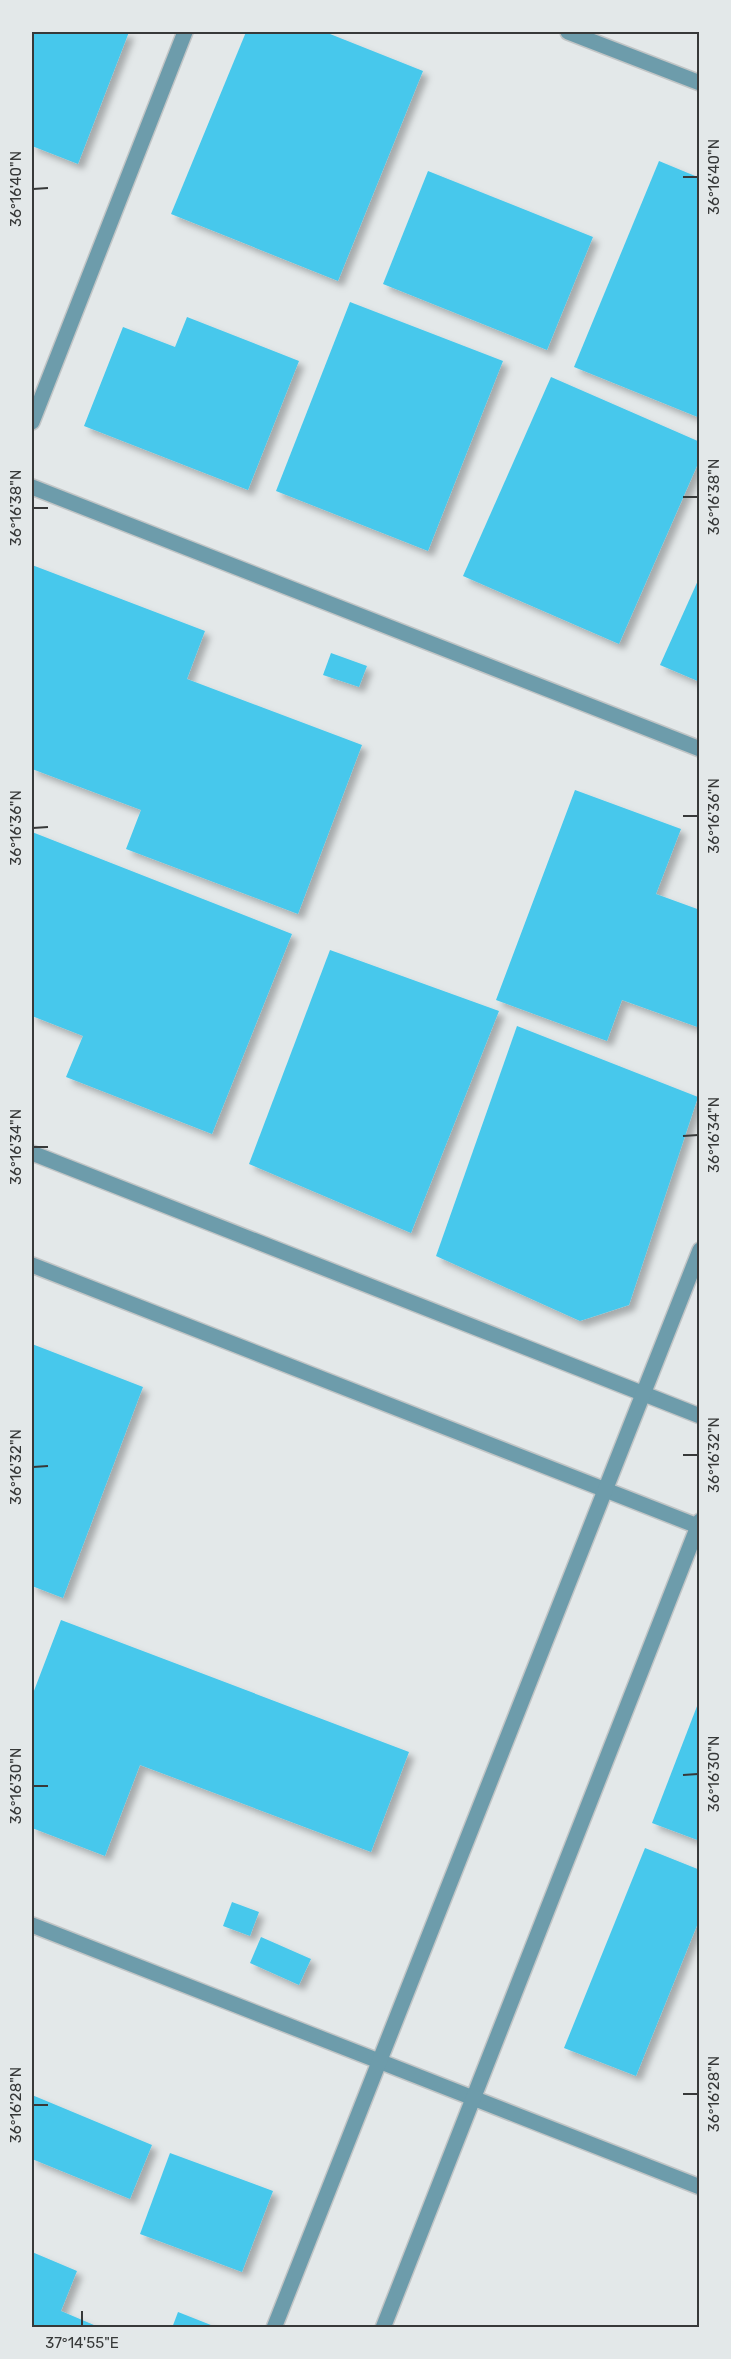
<svg xmlns="http://www.w3.org/2000/svg" width="731" height="2359" viewBox="0 0 731 2359" font-family="Rubik,sans-serif">
  <style>
    .building { fill: #46c8ec; filter: url(#shadow) }
    .lines { fill: none; stroke-linecap: round; stroke-linejoin: round }
    .minor-casing { stroke: #c1c5c6; stroke-width: 18 }
    .minor { stroke: #6d9cab; stroke-width: 15 }
    .ticks { fill: none; stroke: #373939; stroke-width: 2 }
    .neatline { fill: none; stroke: #373939; stroke-width: 2 }
    .ticks-label { font-size: 15px; text-anchor: middle; fill: #373939 }
  </style>
  <defs>
    <filter id="shadow"><feDropShadow dx="5.5" dy="5.5" stdDeviation="3" flood-color="#0004"/></filter>
  </defs>
  <rect width="100%" height="100%" fill="#e3e8e9"/>
  <g class="building">
    <path d="M 32,32 L 129,32 L 78,164 L 32,146 Z"/>
    <path d="M 246,32 L 325,32 L 423,71 L 338,281 L 171,214 Z"/>
    <path d="M 659,161 L 700,178 L 700,418 L 574,367 Z"/>
    <path d="M 428,171 L 593,237 L 547,350 L 383,284 Z"/>
    <path d="M 350,302 L 503,361 L 428,551 L 276,491 Z"/>
    <path d="M 187,317 L 299,361 L 248,490 L 84,426 L 123,327 L 175,347 Z"/>
    <path d="M 551,377 L 700,442 L 700,459 L 619,644 L 463,576 Z"/>
    <path d="M 32,565 L 205,631 L 187,679 L 362,745 L 298,914 L 126,849 L 141,810 L 32,769 Z"/>
    <path d="M 700,576 L 700,682 L 660,665 Z"/>
    <path d="M 331,653 L 367,666 L 359,687 L 323,675 Z"/>
    <path d="M 575,790 L 681,829 L 656,894 L 700,910 L 700,1028 L 622,1000 L 607,1041 L 496,1000 Z"/>
    <path d="M 32,832 L 292,934 L 212,1134 L 66,1077 L 83,1036 L 32,1016 Z"/>
    <path d="M 330,950 L 499,1011 L 411,1233 L 249,1164 Z"/>
    <path d="M 517,1026 L 698,1097 L 629,1305 L 580,1321 L 436,1256 Z"/>
    <path d="M 32,1344 L 143,1387 L 63,1598 L 32,1586 Z"/>
    <path d="M 61,1620 L 409,1752 L 371,1852 L 140,1765 L 105,1856 L 32,1828 L 32,1696 Z"/>
    <path d="M 699,1701 L 700,1701 L 700,1841 L 652,1823 Z"/>
    <path d="M 645,1848 L 700,1870 L 700,1918 L 636,2076 L 564,2048 Z"/>
    <path d="M 232,1902 L 259,1912 L 250,1936 L 223,1926 Z"/>
    <path d="M 261,1937 L 311,1959 L 299,1985 L 250,1963 Z"/>
    <path d="M 32,2095 L 152,2145 L 130,2199 L 32,2159 Z"/>
    <path d="M 170,2153 L 273,2191 L 242,2272 L 140,2234 Z"/>
    <path d="M 32,2252 L 77,2271 L 61,2311 L 101,2328 L 32,2328 Z"/>
    <path d="M 178,2312 L 216,2327 L 216,2328 L 172,2328 Z"/>
  </g>
  <g class="lines">
    <g class="minor-casing">
      <g id="minor">
        <path d="M 568,32 L 700,83"/>
        <path d="M 32,422 L 185,32"/>
        <path d="M 32,487 L 700,749"/>
        <path d="M 32,1153 L 700,1416"/>
        <path d="M 32,1265 L 700,1527"/>
        <path d="M 32,1925 L 700,2187"/>
        <path d="M 274,2328 L 700,1250"/>
        <path d="M 383,2328 L 700,1521"/>
      </g>
    </g>
    <use href="#minor" class="minor"/>
  </g>
  <path class="ticks" d="M 683,177 L 698,177M 33,189 L 48,188M 683,497 L 698,497M 33,508 L 48,508M 683,816 L 698,816M 33,828 L 48,827M 683,1136 L 698,1135M 33,1147 L 48,1147M 683,1455 L 698,1455M 33,1467 L 48,1466M 683,1775 L 698,1774M 33,1786 L 48,1786M 683,2094 L 698,2094M 33,2105 L 48,2105M 82,2311 L 82,2326"/>
  <rect width="731" height="2359" fill="none" stroke="#e3e8e9" stroke-width="66"/>
  <rect x="33" y="33" width="665" height="2293" class="neatline"/>
  <g class="ticks-label">
    <text transform="translate(714 177) rotate(-90)" y="5">36°16'40"N</text>
    <text transform="translate(16 189) rotate(-90)" y="5">36°16'40"N</text>
    <text transform="translate(714 497) rotate(-90)" y="5">36°16'38"N</text>
    <text transform="translate(16 508) rotate(-90)" y="5">36°16'38"N</text>
    <text transform="translate(714 816) rotate(-90)" y="5">36°16'36"N</text>
    <text transform="translate(16 828) rotate(-90)" y="5">36°16'36"N</text>
    <text transform="translate(714 1135) rotate(-90)" y="5">36°16'34"N</text>
    <text transform="translate(16 1147) rotate(-90)" y="5">36°16'34"N</text>
    <text transform="translate(714 1455) rotate(-90)" y="5">36°16'32"N</text>
    <text transform="translate(16 1467) rotate(-90)" y="5">36°16'32"N</text>
    <text transform="translate(714 1774) rotate(-90)" y="5">36°16'30"N</text>
    <text transform="translate(16 1786) rotate(-90)" y="5">36°16'30"N</text>
    <text transform="translate(714 2094) rotate(-90)" y="5">36°16'28"N</text>
    <text transform="translate(16 2105) rotate(-90)" y="5">36°16'28"N</text>
    <text x="82" y="2348">37°14'55"E</text>
  </g>
</svg>
